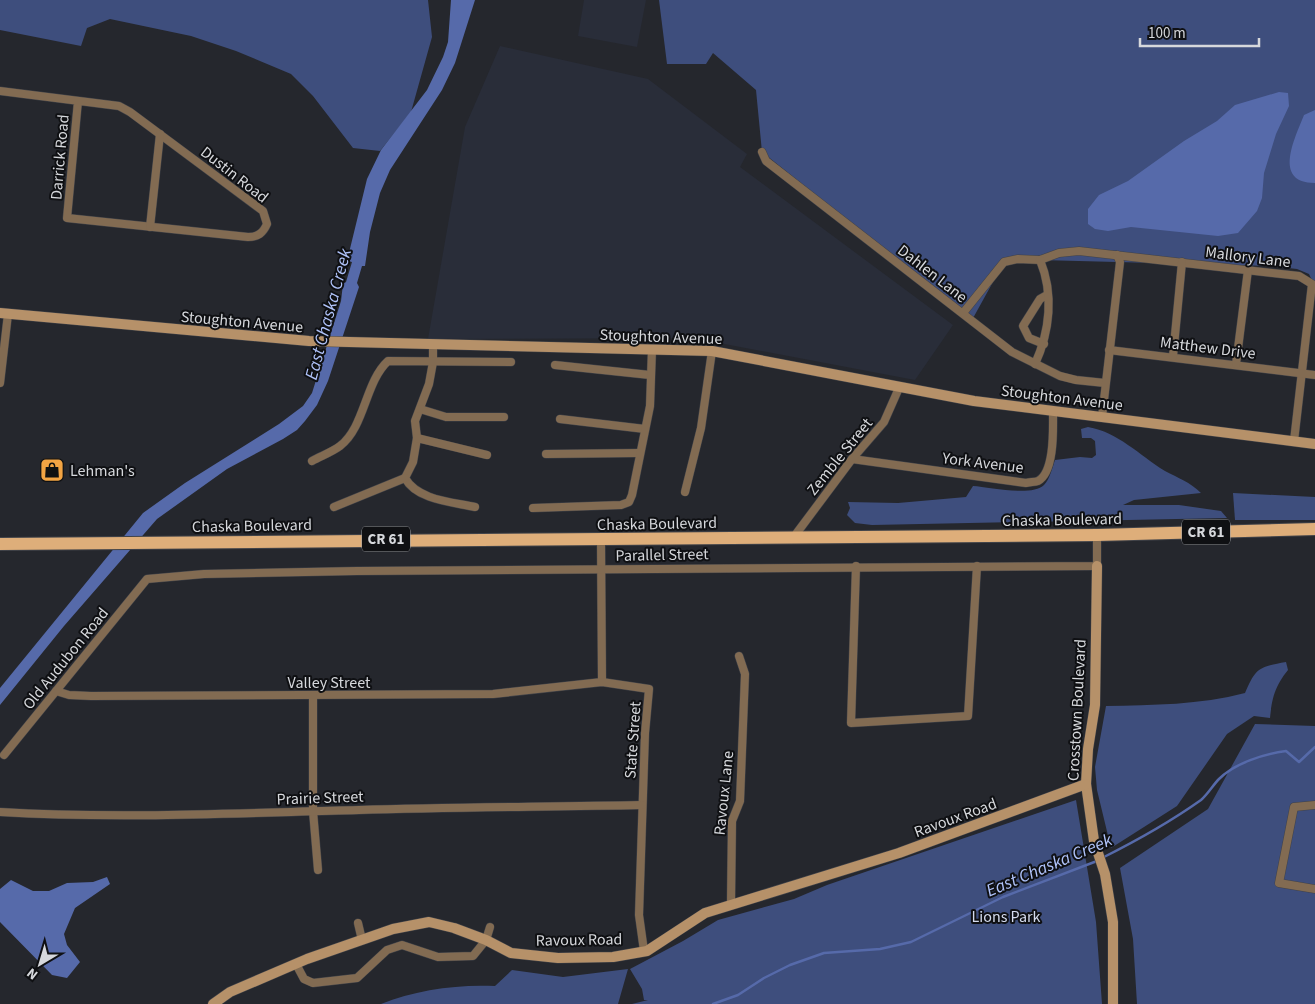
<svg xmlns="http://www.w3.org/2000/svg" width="1315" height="1004" viewBox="0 0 1315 1004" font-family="'Source Sans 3',sans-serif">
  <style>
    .built { fill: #292d39 }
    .green { fill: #3e4e7d }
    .water { fill: #566aaa }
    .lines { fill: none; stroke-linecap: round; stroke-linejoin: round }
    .stream { stroke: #566aaa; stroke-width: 2.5 }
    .street-casing { stroke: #414349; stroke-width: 9 }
    .secondary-casing { stroke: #414349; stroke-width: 11 }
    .primary-casing { stroke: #414349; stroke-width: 14 }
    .street { stroke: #826b52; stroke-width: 8 }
    .secondary { stroke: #b69169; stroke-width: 10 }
    .primary { stroke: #deae7a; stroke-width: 12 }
    .labels { text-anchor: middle; stroke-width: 4; stroke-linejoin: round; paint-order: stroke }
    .shield { fill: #0f1013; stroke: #9a9ca0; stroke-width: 1 }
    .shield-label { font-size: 15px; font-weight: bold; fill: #d6d8dc }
    .street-label { font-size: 16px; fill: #d6d8dc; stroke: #0f1013 }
    .poi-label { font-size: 16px; fill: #d6d8dc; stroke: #0f1013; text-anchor: start }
    .park-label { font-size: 16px; fill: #d4dbed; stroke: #0f1013 }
    .water-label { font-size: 18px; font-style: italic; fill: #b0c3fa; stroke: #0f1013 }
  </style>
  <rect width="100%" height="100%" fill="#25272d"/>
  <g class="built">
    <path d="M 584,0 L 646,0 L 637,47 L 578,36 Z"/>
    <path d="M 500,46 L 648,79 L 747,154 L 740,167 L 953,325 L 915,380 L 693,338 L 428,339 L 465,127 Z"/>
  </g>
  <g class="green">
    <path d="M 0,0 L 428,0 L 432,37 L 411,112 L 380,151 L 353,148 L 313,96 L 291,74 L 236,51 L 191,36 L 110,19 L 87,28 L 81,46 L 0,30 Z"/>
    <path d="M 659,0 L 1315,0 L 1315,287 L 1309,274 L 1297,269 L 1271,266 L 1040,260 L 1004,262 L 972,320 L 762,152 L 756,90 L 713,53 L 706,64 L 667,64 Z"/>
    <path d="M 1088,427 C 1118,432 1139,455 1165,471 C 1178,478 1190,482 1201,493 L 1134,500 L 1123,505 L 1179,505 L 1221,511 L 1227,518 L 872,525 L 855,523 L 847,515 L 850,508 L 848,502 L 898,503 L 966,497 L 973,486 C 989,487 1032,497 1044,485 C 1050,479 1052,468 1055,460 L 1080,457 L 1092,458 L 1096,455 L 1095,441 L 1091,438 L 1082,438 L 1081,429 Z"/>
    <path d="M 1233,493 L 1315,497 L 1315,520 L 1235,520 Z"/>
    <path d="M 1286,662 L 1288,670 C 1275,686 1272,698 1270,718 L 1254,716 L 1227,734 L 1177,806 L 1111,848 L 1097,790 L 1095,767 L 1106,706 C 1153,705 1200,705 1245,693 C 1256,668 1258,667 1286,662 Z"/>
    <path d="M 1255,724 L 1315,726 L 1315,1004 L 1137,1004 L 1133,939 L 1120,868 L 1208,809 Z"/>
    <path d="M 1076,800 L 1096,922 L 1102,1004 L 632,1004 L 648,1000 L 644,1000 L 642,989 L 630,969 L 683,941 L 718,920 L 794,899 L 827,885 Z"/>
    <path d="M 628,969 L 618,1004 L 381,1004 C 415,990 458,984 495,986 L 512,970 L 563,977 Z"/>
  </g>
  <g class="water">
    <path d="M 451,0 L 475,0 L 455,63 L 442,90 L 390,170 L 380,193 L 370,232 L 365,266 L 362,266 L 357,283 L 359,287 L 328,381 L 317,405 L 305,421 L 297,430 L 283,439 L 227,469 L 157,519 L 64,626 L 0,705 L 0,688 L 143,513 L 185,483 L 279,424 L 303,406 L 312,393 L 341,301 L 343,284 L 346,282 L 352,262 L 347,261 L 367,179 L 381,150 L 427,90 L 443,57 L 448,42 Z"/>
    <path d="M 1279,92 L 1288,93 L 1289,106 L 1276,134 L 1264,173 L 1262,198 L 1257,211 L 1238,233 L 1218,236 L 1131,227 L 1108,231 L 1095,229 L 1088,224 L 1088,209 L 1099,195 L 1128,181 L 1184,141 L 1217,121 L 1235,105 Z"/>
    <path d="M 1315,110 L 1315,183 C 1272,183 1295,138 1304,115 Z"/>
    <path d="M 107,877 L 110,884 L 75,908 L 64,934 L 67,945 L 80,962 L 67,978 L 52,975 L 0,922 L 0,889 L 11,880 L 33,891 L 49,891 L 67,883 L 93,882 Z"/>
  </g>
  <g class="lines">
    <g class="stream">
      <path d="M 1102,858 C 1136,841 1170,822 1201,800 C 1208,794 1213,785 1219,779 C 1235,763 1264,754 1286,751 L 1299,762 L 1315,747"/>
      <path d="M 713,1004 L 738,995 L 764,978 L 790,965 L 824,953 L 880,949 L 911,942 L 1003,897 L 1097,861"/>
    </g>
    <g class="street-casing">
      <g id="street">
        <path d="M 0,91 L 119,106 L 130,112 L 263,211 L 267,224 C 263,233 258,237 248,237 L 67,218 L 78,101"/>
        <path d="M 762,152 L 766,161 L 1012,352 L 1060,376 L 1076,380 L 1105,383"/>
        <path d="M 150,227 L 160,134"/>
        <path d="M 963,313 L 1004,262 L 1018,259 L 1040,260 L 1059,253 L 1079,251 L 1299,276 L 1312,284 L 1294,441"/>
        <path d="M 1044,344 L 1029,338 L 1023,326 L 1040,299 L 1047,295"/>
        <path d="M 433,345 L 433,362 L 429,384 L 415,421 L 417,438 L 413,462 L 405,478 C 417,500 452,502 475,507"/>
        <path d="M 1109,350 L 1315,375"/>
        <path d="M 1173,356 L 1182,262"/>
        <path d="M 1035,364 C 1050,331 1054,294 1040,260"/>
        <path d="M 1236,364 L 1248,270"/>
        <path d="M 555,365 L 650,375"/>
        <path d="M 0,383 L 8,314"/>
        <path d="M 420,409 L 446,417 L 504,417"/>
        <path d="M 1102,417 L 1120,262 L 1117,255"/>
        <path d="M 560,419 L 645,429"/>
        <path d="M 417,438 L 487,455"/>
        <path d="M 546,454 L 639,453"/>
        <path d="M 852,459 L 1026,483 C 1030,482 1035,482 1038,481 C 1055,472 1053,428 1053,412"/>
        <path d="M 312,461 C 321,456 332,452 340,446 C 365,427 365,382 388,361 L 511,362"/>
        <path d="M 685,492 L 701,428 L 712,351"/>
        <path d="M 334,507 L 405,478"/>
        <path d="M 533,508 L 621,505 L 629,502 L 632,495 L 650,406 L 652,349"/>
        <path d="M 793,538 L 852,459 L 884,422 L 899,388"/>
        <path d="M 601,540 L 602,682"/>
        <path d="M 856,566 L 851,723 L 968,716 L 977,566"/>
        <path d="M 56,691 L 69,695 L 91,696 L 493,694 L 602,682 L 649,689 L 645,733 L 639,915 L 644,951"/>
        <path d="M 313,696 L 313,811 L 318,870"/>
        <path d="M 4,755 L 147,579 L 204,574 L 357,571 L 1097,566 L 1097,535"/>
        <path d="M 1315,805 L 1294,807 L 1279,883 L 1315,889"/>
        <path d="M 0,812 C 120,819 239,813 359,810 C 453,807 547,807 642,805"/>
        <path d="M 731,903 L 732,821 L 740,801 L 745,674 L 739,656"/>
        <path d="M 358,923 L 362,940"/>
        <path d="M 296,964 L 304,979 L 313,983 L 357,978 L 387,950 L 402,945 L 438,957 L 473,956 L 486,940 L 490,927"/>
      </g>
    </g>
    <g class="secondary-casing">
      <g id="secondary">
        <path d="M 0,313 L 309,341 L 712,351 L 974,401 L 1315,444"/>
        <path d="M 1097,566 L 1095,705 L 1088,749 L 1086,784 L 1094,841 L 1105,874 L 1113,922 L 1113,1004"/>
        <path d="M 213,1004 L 230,992 L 307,959 L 393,929 L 429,922 L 454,928 L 486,940 L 511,953 L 558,958 L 613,957 L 647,951 L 705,913 L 899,853 L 1086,784"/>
      </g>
    </g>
    <g class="primary-casing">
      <path id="primary" d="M 0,544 L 1097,535 L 1315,529"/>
    </g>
    <use href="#street" class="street"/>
    <use href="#secondary" class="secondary"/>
    <use href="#primary" class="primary"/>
  </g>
  <defs>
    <g id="shop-square" transform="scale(1.25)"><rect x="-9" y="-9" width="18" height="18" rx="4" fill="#f3a443" stroke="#0f1013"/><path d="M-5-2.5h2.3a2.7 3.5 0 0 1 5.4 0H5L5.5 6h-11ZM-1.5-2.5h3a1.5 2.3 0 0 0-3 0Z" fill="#111"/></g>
  </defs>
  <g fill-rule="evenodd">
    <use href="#shop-square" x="52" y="470"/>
  </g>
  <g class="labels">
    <g class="shield">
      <rect x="1182" y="519.5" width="48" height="25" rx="4"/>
      <rect x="362" y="526.5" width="48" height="25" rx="4"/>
    </g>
    <g class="shield-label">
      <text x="1206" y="537">CR 61</text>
      <text x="386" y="544">CR 61</text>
    </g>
    <g class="street-label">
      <text transform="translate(59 157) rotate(-85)" y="6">Darrick Road</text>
      <text transform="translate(235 174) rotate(38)" y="6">Dustin Road</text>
      <text transform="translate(1248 256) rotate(7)" y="6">Mallory Lane</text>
      <text transform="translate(933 273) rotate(38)" y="6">Dahlen Lane</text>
      <text transform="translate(242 321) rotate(5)" y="6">Stoughton Avenue</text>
      <text transform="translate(661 336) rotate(2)" y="6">Stoughton Avenue</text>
      <text transform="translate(1208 347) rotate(7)" y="6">Matthew Drive</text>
      <text transform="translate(1062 397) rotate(7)" y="6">Stoughton Avenue</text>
      <text transform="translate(839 456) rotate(-51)" y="6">Zemble Street</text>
      <text transform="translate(983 462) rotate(7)" y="6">York Avenue</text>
      <text transform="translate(1062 519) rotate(-1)" y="6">Chaska Boulevard</text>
      <text transform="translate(657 523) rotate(-1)" y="6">Chaska Boulevard</text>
      <text transform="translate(252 525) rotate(-1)" y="6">Chaska Boulevard</text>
      <text transform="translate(662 554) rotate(-1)" y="6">Parallel Street</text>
      <text transform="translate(65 658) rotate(-51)" y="6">Old Audubon Road</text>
      <text x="329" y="688">Valley Street</text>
      <text transform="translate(1076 710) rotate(-87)" y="6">Crosstown Boulevard</text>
      <text transform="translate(632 740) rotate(-86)" y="6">State Street</text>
      <text transform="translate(723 793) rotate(-84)" y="6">Ravoux Lane</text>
      <text transform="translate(320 797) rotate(-2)" y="6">Prairie Street</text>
      <text transform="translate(955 817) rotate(-20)" y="6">Ravoux Road</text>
      <text transform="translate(579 939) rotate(-1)" y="6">Ravoux Road</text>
    </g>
    <g class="poi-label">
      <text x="70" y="476">Lehman's</text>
    </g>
    <g class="park-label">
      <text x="1006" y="922">Lions Park</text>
    </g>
    <g class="water-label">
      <text transform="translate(328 314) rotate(-75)" y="6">East Chaska Creek</text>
      <text transform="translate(1049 865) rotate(-23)" y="6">East Chaska Creek</text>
    </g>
  </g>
  <g transform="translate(40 964) rotate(218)" stroke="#0f1013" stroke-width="4" paint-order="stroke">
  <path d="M0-4L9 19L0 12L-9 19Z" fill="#d6d8dc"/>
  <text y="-8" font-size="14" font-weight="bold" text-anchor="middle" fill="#d6d8dc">N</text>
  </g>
  <path d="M1140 38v8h119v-8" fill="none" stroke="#d6d8dc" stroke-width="2.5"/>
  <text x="1148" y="38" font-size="15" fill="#d6d8dc" stroke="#0f1013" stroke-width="4" paint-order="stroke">100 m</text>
</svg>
